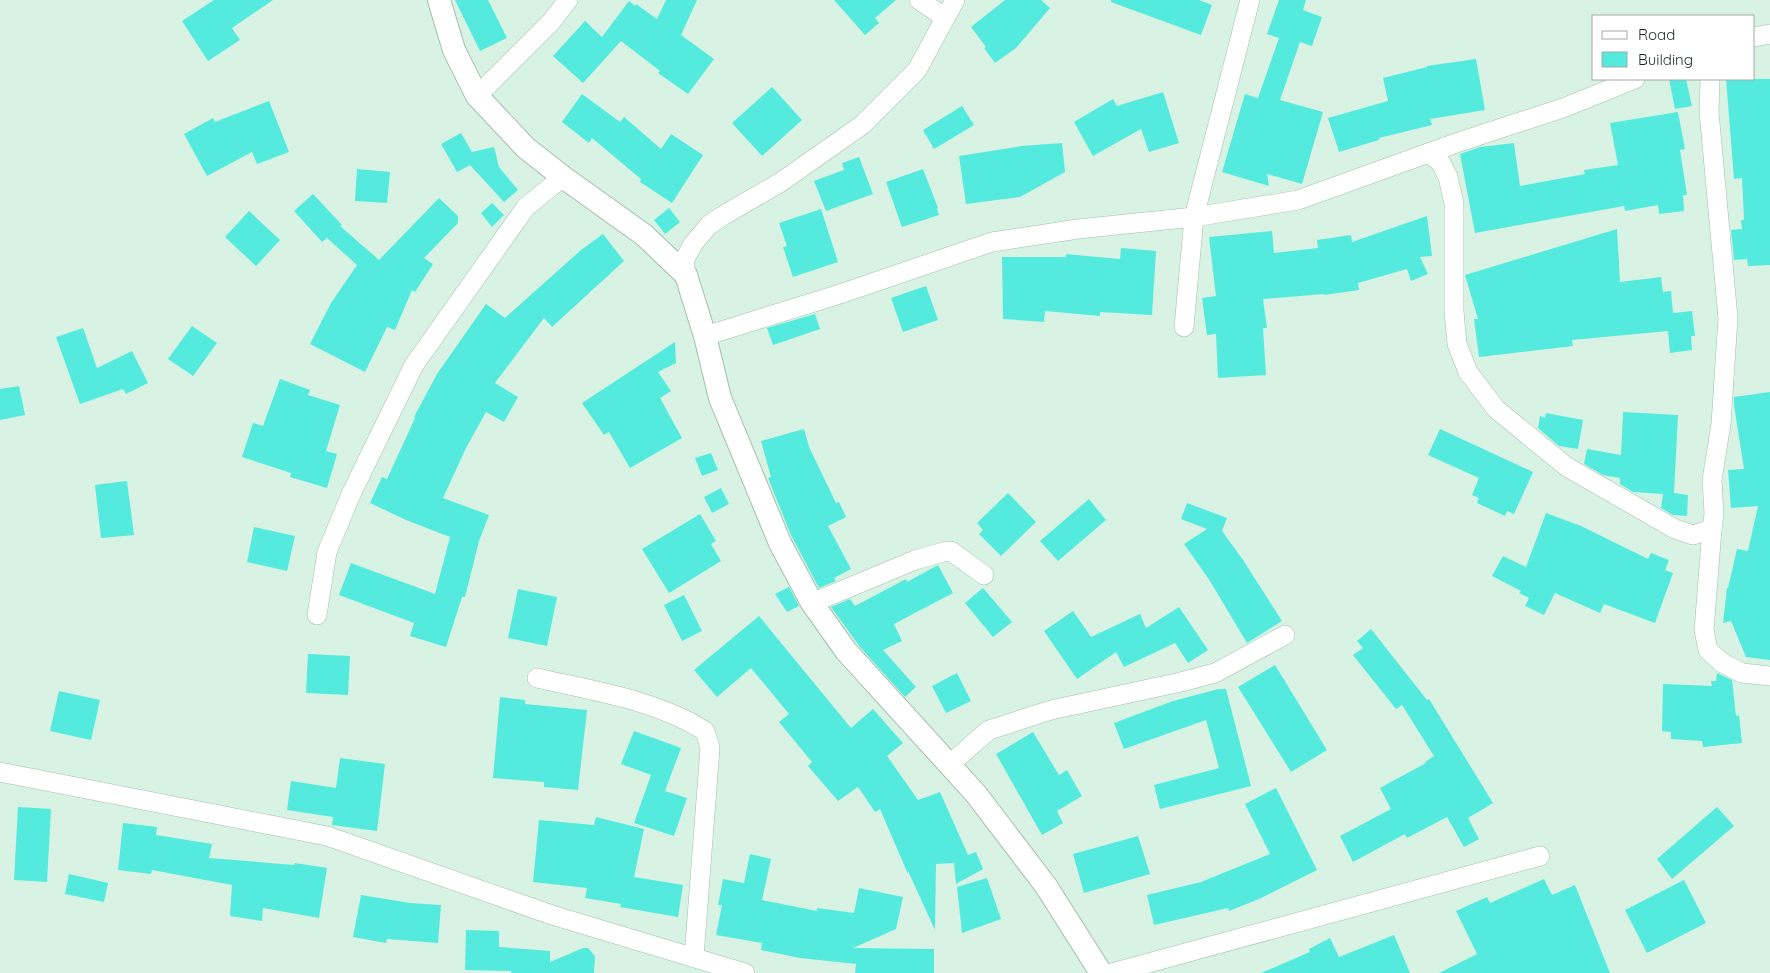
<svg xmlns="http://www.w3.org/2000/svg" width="1770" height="973" viewBox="0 0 1770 973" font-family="Quicksand,sans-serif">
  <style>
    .building { fill: #54ebde }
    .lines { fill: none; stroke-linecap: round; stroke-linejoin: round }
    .minor-casing { stroke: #a3bdaf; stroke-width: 20 }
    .tertiary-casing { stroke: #a3bdaf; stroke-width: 24 }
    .minor { stroke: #fff; stroke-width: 19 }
    .tertiary { stroke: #fff; stroke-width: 22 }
  </style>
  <rect width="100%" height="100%" fill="#d8f3e4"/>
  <g class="building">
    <path d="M 214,0 L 273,0 L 232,28 L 240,40 L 208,61 L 182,21 Z"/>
    <path d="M 455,0 L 488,0 L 507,38 L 480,51 Z"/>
    <path d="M 666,0 L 697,0 L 681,35 L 714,59 L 688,94 L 658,73 L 660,71 L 621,41 L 583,83 L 553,56 L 585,21 L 602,37 L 629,1 L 635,6 L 636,4 L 657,19 Z"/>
    <path d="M 834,0 L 896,0 L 875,18 L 879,23 L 865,35 Z"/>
    <path d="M 1005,0 L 1041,0 L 1050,8 L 1016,48 L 995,63 L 984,48 L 986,47 L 971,27 Z"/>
    <path d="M 1111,0 L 1199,0 L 1212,5 L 1201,35 L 1111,2 Z"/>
    <path d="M 1279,0 L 1306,0 L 1303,10 L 1322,17 L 1312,46 L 1300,42 L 1280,100 L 1323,112 L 1302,184 L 1267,174 L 1269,186 L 1222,172 L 1245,94 L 1258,98 L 1279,38 L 1267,34 Z"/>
    <path d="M 1476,59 L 1485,110 L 1430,119 L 1432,125 L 1379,138 L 1379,140 L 1339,152 L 1328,118 L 1388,101 L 1383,78 L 1427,67 L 1427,66 Z"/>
    <path d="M 1669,79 L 1686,79 L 1692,106 L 1675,109 Z"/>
    <path d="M 1726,79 L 1770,79 L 1770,265 L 1748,266 L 1747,259 L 1734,260 L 1731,230 L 1742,229 L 1741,220 L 1744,220 L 1742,178 L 1734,179 Z"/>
    <path d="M 772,87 L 802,120 L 762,156 L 732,123 Z"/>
    <path d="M 1163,92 L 1179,143 L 1149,152 L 1141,129 L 1093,156 L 1074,122 L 1113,99 L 1117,106 Z"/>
    <path d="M 582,94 L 620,122 L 624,117 L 661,149 L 671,134 L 703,155 L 672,203 L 640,182 L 641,179 L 592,138 L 589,143 L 562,122 Z"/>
    <path d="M 269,101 L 289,152 L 257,164 L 252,152 L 207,176 L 184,134 L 213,118 L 215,122 Z"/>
    <path d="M 962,106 L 974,125 L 934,149 L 923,130 Z"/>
    <path d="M 1678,112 L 1685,149 L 1680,150 L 1687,195 L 1683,195 L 1684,211 L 1659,214 L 1658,205 L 1625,211 L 1624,206 L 1475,233 L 1460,154 L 1480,147 L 1514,143 L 1520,186 L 1585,174 L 1584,170 L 1618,165 L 1610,123 Z"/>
    <path d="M 461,133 L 472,152 L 494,147 L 499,167 L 518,190 L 504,202 L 470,165 L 457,172 L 441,144 Z"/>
    <path d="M 1062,143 L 1065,172 L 1020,197 L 966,204 L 959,156 L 1022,146 Z"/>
    <path d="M 859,157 L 873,194 L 826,211 L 814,181 L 844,170 L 842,163 Z"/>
    <path d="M 357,169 L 390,172 L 387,203 L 355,201 Z"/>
    <path d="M 923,169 L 938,208 L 937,209 L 939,215 L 902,227 L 886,182 Z"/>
    <path d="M 313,194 L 342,225 L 340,226 L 379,260 L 439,198 L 458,216 L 458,223 L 424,258 L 433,264 L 415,292 L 412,290 L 395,330 L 387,327 L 365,372 L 310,344 L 331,303 L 357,265 L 327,238 L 322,242 L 294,211 Z"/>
    <path d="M 492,203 L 504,215 L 492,227 L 481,213 Z"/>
    <path d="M 669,208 L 680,222 L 665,234 L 654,220 Z"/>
    <path d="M 821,209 L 838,262 L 793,277 L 783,247 L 787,246 L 779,223 Z"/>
    <path d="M 249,211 L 280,240 L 256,266 L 225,237 Z"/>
    <path d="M 1427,216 L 1432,256 L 1420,257 L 1428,274 L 1411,281 L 1407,269 L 1358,283 L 1359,290 L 1324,295 L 1324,294 L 1263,299 L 1267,328 L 1263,328 L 1266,375 L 1218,378 L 1216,334 L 1207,335 L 1202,298 L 1216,296 L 1209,237 L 1272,231 L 1274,253 L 1318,248 L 1317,240 L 1351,235 L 1352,242 Z"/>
    <path d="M 1617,229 L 1620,282 L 1661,277 L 1663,292 L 1671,291 L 1673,313 L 1692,311 L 1695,336 L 1691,336 L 1692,350 L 1670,353 L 1668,331 L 1572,340 L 1573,346 L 1479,357 L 1474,319 L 1478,319 L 1465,275 Z"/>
    <path d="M 603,234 L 624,261 L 552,327 L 544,318 L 495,383 L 518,397 L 504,422 L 486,412 L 466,448 L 443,498 L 489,515 L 479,541 L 465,597 L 462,597 L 446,647 L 410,636 L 414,623 L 339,595 L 351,563 L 435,594 L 450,537 L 406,520 L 370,503 L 382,477 L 387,479 L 415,418 L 414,417 L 437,374 L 486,304 L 505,318 L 581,250 Z"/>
    <path d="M 1121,248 L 1156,251 L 1152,315 L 1100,312 L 1100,316 L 1045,311 L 1044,322 L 1003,319 L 1002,257 L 1066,257 L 1066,254 L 1120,259 Z"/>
    <path d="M 926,286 L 938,320 L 903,332 L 891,298 Z"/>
    <path d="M 815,314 L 820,329 L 773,345 L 767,328 Z"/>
    <path d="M 192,326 L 217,343 L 193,376 L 168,359 Z"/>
    <path d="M 83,328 L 97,368 L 132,351 L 148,383 L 126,394 L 123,389 L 80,404 L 56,337 Z"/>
    <path d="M 675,342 L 676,363 L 658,372 L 671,391 L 660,398 L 682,438 L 630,468 L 609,432 L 604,435 L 582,403 Z"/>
    <path d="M 280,379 L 310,390 L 308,395 L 340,405 L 326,451 L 337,454 L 327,488 L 290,477 L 291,473 L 242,457 L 253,423 L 263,426 Z"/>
    <path d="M 19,386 L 25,415 L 0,420 L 0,389 Z"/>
    <path d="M 1770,392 L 1770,660 L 1746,657 L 1731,621 L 1723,623 L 1727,588 L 1728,588 L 1737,549 L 1748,551 L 1758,506 L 1731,508 L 1728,470 L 1744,469 L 1734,405 L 1734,397 Z"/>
    <path d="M 1623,412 L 1678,415 L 1674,493 L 1688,495 L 1687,516 L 1673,515 L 1661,508 L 1663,494 L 1633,492 L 1620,484 L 1620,478 L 1603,475 L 1584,464 L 1587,449 L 1621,455 Z"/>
    <path d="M 1546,413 L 1583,420 L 1578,449 L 1559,446 L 1538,428 L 1540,416 L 1545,418 Z"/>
    <path d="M 804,429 L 809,447 L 836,503 L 839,502 L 846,517 L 828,526 L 851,569 L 834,578 L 836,581 L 819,588 L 791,535 L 768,478 L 771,477 L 761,441 Z"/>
    <path d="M 1440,429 L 1533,472 L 1514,514 L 1507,511 L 1505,516 L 1477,503 L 1479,498 L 1472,495 L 1479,478 L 1428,455 Z"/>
    <path d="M 711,453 L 718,470 L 702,476 L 695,458 Z"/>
    <path d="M 127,481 L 134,535 L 101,538 L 95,485 Z"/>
    <path d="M 721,488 L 729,504 L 712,513 L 704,497 Z"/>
    <path d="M 1008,493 L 1036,522 L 1001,556 L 979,534 L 983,530 L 977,523 Z"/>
    <path d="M 1089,499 L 1106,520 L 1058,561 L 1040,541 Z"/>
    <path d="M 1187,503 L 1227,518 L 1222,531 L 1243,560 L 1282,621 L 1247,643 L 1210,581 L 1184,544 L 1207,529 L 1181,519 Z"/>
    <path d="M 1546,513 L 1581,526 L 1648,559 L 1651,553 L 1669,560 L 1665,570 L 1673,573 L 1655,623 L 1604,604 L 1600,613 L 1555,593 L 1544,615 L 1525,606 L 1529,598 L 1519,593 L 1521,591 L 1492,576 L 1503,556 L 1526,567 Z"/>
    <path d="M 700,514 L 716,541 L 711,544 L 721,561 L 669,593 L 642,549 Z"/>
    <path d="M 254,527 L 295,536 L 287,571 L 247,562 Z"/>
    <path d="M 938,565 L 953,593 L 894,624 L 902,641 L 883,650 L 916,687 L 905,697 L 860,647 L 831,607 L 850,599 L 855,606 L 906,579 L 907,582 Z"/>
    <path d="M 789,587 L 799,606 L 787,612 L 775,594 Z"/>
    <path d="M 983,588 L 1012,622 L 993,637 L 965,603 Z"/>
    <path d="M 518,589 L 557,597 L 547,646 L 508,638 Z"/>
    <path d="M 684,595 L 702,631 L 682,641 L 664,605 Z"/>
    <path d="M 1179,607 L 1208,650 L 1188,663 L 1175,643 L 1124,667 L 1116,652 L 1077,679 L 1044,631 L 1073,611 L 1091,637 L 1140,614 L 1146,628 Z"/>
    <path d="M 759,616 L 851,728 L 873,709 L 903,743 L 887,756 L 918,800 L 940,792 L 968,855 L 976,852 L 983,869 L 956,884 L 954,863 L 936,864 L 935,930 L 908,871 L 908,874 L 880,809 L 875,812 L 858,787 L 838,801 L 808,766 L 812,762 L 779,722 L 789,714 L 751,668 L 717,697 L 694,670 Z"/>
    <path d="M 1371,629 L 1427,700 L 1429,699 L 1493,803 L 1468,818 L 1479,839 L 1464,847 L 1447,817 L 1407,838 L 1405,834 L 1353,862 L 1340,836 L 1391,809 L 1380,788 L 1426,763 L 1425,762 L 1434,756 L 1402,705 L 1396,709 L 1353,655 L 1363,648 L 1357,641 Z"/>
    <path d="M 308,654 L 350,656 L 348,695 L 306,693 Z"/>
    <path d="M 1275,665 L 1327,750 L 1291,772 L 1238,687 Z"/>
    <path d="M 957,673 L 971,701 L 946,713 L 932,686 Z"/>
    <path d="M 1717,673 L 1732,680 L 1736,716 L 1739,715 L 1742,743 L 1703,747 L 1702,741 L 1671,739 L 1671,732 L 1662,731 L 1663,684 L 1712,686 L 1711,681 L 1716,681 Z"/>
    <path d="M 1219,689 L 1226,689 L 1251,786 L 1160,809 L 1154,785 L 1219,768 L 1206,720 L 1124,749 L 1114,723 L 1173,701 Z"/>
    <path d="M 59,691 L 100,700 L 91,740 L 50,731 Z"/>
    <path d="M 500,697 L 525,700 L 525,704 L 587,710 L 578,790 L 544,787 L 544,782 L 493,778 Z"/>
    <path d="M 634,731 L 681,748 L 665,791 L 687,798 L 674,836 L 634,823 L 651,775 L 621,764 Z"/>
    <path d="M 1033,732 L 1059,775 L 1067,770 L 1082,796 L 1057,811 L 1063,823 L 1042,835 L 996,754 Z"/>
    <path d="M 340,758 L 385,764 L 377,831 L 332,825 L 333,817 L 287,810 L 291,781 L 336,788 Z"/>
    <path d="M 1276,788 L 1317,870 L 1259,899 L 1229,911 L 1228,908 L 1154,925 L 1147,895 L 1201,882 L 1270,854 L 1245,804 Z"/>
    <path d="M 18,807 L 51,809 L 47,882 L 14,880 Z"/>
    <path d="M 1717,807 L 1734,826 L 1672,879 L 1657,859 Z"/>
    <path d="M 596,817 L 644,829 L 634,877 L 683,885 L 678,917 L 620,907 L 621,904 L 585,898 L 587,888 L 533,882 L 539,820 L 594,825 Z"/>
    <path d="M 123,823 L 157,827 L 156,835 L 212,844 L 209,858 L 294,865 L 295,863 L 327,868 L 319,918 L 263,908 L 262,921 L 230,916 L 232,885 L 152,870 L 151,874 L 118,870 Z"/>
    <path d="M 1138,836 L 1150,874 L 1084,893 L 1073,854 Z"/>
    <path d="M 750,854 L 771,859 L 762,900 L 817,911 L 817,908 L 854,913 L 859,888 L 903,897 L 896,929 L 853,948 L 934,949 L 934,973 L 855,973 L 856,964 L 800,958 L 761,950 L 762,943 L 716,935 L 722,905 L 718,905 L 723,879 L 744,883 Z"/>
    <path d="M 69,874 L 108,883 L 104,902 L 65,894 Z"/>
    <path d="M 987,878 L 1001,919 L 962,933 L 957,887 Z"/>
    <path d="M 1544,879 L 1552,895 L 1575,885 L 1610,973 L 1439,973 L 1477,954 L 1456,911 L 1487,897 L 1490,903 Z"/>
    <path d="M 1684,880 L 1706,923 L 1647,953 L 1625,910 Z"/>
    <path d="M 361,895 L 410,903 L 441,905 L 438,943 L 387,939 L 386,943 L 353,937 Z"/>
    <path d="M 466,930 L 499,931 L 499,947 L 550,951 L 550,962 L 583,948 L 588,948 L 595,956 L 594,973 L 511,973 L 511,971 L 465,970 Z"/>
    <path d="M 1394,935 L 1410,973 L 1261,973 L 1310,952 L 1309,949 L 1330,938 L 1339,957 Z"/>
  </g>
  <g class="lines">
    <g class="minor-casing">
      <g id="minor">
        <path d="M 919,0 L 944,17"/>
        <path d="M 1754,37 L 1770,34"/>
        <path d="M 477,96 L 551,22 L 568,0"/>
        <path d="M 1429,153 L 1441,163 L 1448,177 L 1454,203 L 1454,311 L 1457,344 L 1468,372 L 1496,409 L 1567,467 L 1675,529 L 1693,535 L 1712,529 L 1714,514 L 1712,480 L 1721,424 L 1728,318 L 1709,112 L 1710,79"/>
        <path d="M 686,275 L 684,261 L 693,244 L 709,225 L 724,215 L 781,182 L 862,125 L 917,70 L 955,0"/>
        <path d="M 1184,327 L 1194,217 L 1250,0"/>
        <path d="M 705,336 L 840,294 L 992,242 L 1078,229 L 1194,217 L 1298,200 L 1459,142 L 1563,108 L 1635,79"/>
        <path d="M 1712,529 L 1704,630 L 1708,650 L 1721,662 L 1742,673 L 1770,676"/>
        <path d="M 812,603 L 915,560 L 943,552 L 951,551 L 984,575"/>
        <path d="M 317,615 L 327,552 L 352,492 L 414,365 L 526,207 L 563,177"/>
        <path d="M 537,678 C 594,691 656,700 705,731 L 710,748 L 694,957"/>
        <path d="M 949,765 L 989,730 L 1051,710 L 1181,682 L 1215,673 L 1285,635"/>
        <path d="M 0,772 L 327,836 L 552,915 L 745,973"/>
        <path d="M 1112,973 L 1540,856"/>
      </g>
    </g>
    <g class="tertiary-casing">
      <path id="tertiary" d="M 439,0 L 454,50 L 477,96 L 526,148 L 563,177 L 644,235 L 686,275 L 705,336 L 720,398 L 780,543 L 812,603 L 846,651 L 976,794 L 1046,886 L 1101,973"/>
    </g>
    <use href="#minor" class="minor"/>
    <use href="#tertiary" class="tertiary"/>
  </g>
  <rect x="1592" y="15" width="162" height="65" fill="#ffffff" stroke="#a5a9a7"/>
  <rect x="1602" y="31" width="25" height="8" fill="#ffffff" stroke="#a5a9a7"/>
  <text x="1638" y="40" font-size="15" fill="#1d2722">Road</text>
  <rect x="1602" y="52" width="25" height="15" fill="#54ebde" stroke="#a5a9a7"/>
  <text x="1638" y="65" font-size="15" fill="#1d2722">Building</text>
</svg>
